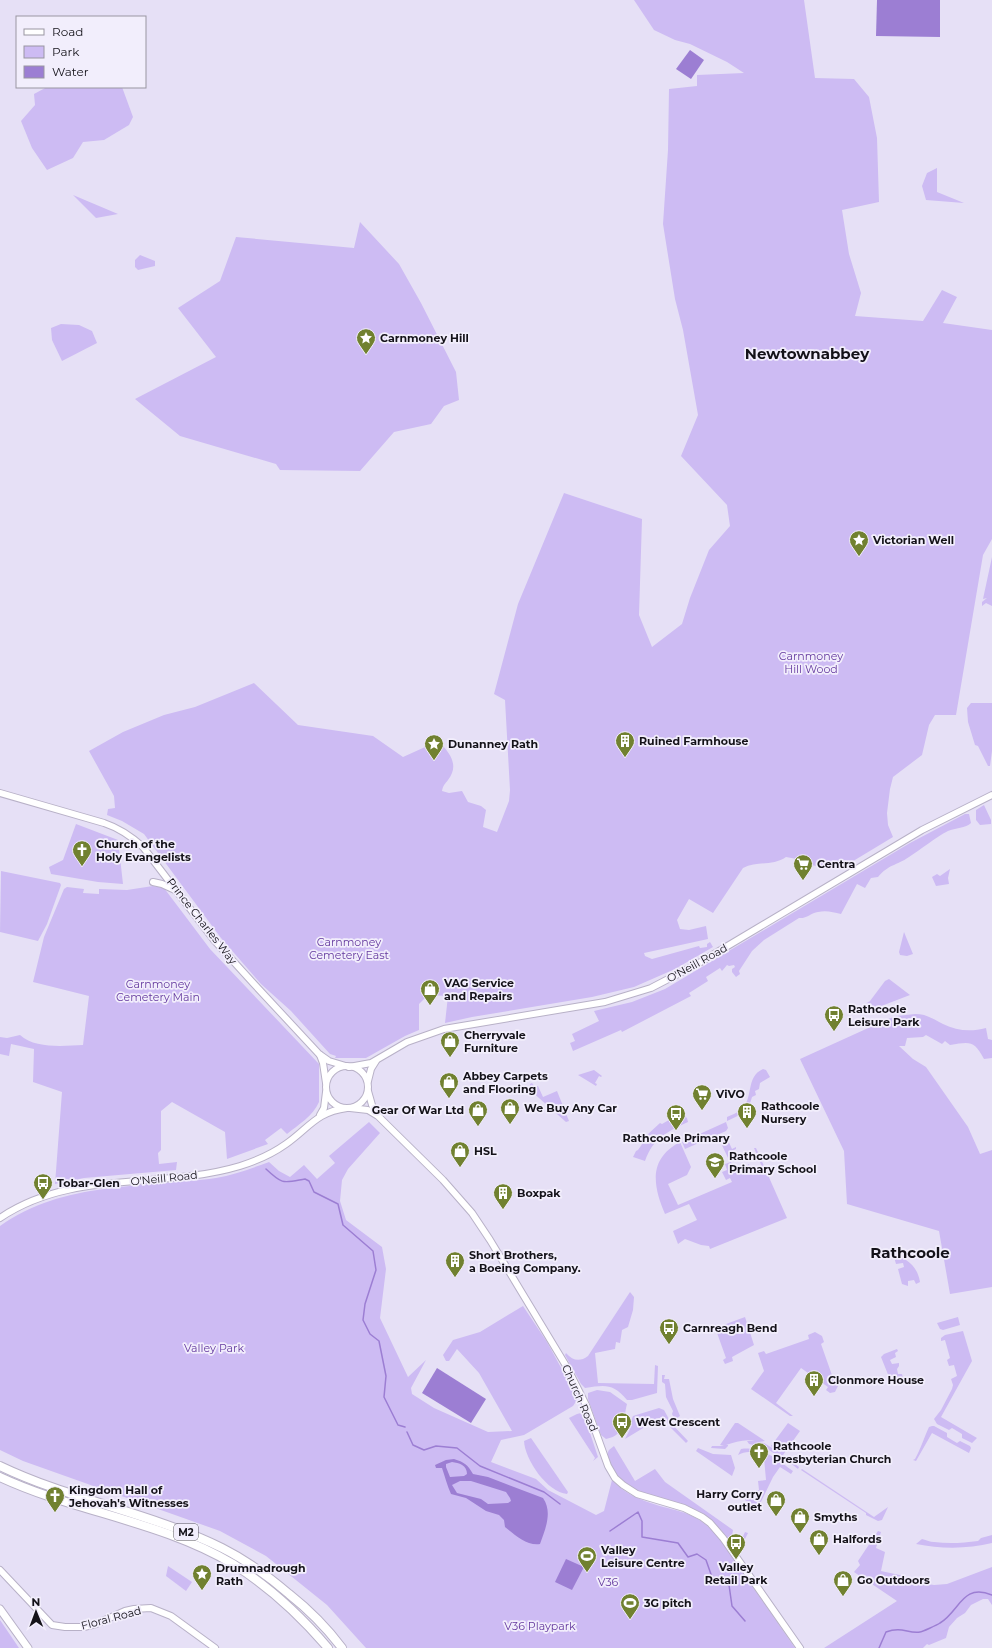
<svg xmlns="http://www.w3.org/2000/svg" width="992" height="1648" viewBox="0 0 992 1648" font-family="Montserrat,sans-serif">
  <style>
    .green { fill: #cdbbf3 }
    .water { fill: #9c7ed3; fill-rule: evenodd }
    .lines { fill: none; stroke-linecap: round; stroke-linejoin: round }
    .stream { stroke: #9c7ed3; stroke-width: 1.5 }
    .secondary-casing { stroke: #b8b1c7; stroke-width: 8 }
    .primary-casing { stroke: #b8b1c7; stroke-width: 9 }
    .highway-casing { stroke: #b8b1c7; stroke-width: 10 }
    .secondary { stroke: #fff; stroke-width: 6 }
    .primary { stroke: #fff; stroke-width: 7 }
    .highway { stroke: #fff; stroke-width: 8 }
    .labels { text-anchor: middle; stroke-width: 3.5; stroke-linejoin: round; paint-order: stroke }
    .shield { fill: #f2eefc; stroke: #57545d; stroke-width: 1 }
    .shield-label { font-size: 10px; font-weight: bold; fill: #141219 }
    .poi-label { font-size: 11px; font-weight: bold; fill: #141219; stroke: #f2eefc; text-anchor: start }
    .park-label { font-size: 11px; fill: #64399e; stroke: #f2eefc }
    .street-label { font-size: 11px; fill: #141219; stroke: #f2eefc }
    .district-label { font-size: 15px; font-weight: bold; fill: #141219; stroke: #f2eefc }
  </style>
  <rect width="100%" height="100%" fill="#e6e0f6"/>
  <g class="green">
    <path d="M 634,0 L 804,0 L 815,78 L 854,79 L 869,97 L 877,138 L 879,202 L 842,210 L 849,254 L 861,293 L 855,316 L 923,321 L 942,290 L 957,297 L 943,323 L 992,330 L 992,539 L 983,555 L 956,715 L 935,715 L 929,725 L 922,755 L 893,777 L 890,789 L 887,813 L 888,825 L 893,837 L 840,869 L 802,864 L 802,860 L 786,857 C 774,866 757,861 743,868 L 713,913 L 689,899 L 677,920 L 680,929 L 689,930 L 706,926 L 708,939 L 644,953 L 645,956 L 652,959 L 699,946 L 700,948 L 707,947 L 707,944 L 710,942 L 713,947 L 675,969 L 634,987 L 592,997 L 472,1017 L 445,1023 L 448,996 L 428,995 L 419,1004 L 419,1030 L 405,1036 L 366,1058 L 335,1058 L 336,1056 L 330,1054 L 291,1011 L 261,984 L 221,938 L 144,834 L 122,821 L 107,815 L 108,809 L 115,808 L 114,796 L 89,751 L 123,732 L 164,715 L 195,707 L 254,683 L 298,725 L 373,736 L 403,757 L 434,743 L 440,743 C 451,754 459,766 448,780 C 445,784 443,785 442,791 L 449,793 L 462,791 L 468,802 L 481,806 L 486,810 L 483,827 L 497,832 L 509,801 L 510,790 L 505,700 L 494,694 L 518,604 L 564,493 L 642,519 L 639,615 L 652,647 L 682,624 L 690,598 L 709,550 L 730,526 L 727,505 L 681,456 L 698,415 L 683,330 L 675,299 L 663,224 L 668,150 L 669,89 L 697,86 L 697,75 L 744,73 L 727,62 L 690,44 L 675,40 L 654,30 Z"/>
    <path d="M 47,87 L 122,87 L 133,117 L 129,125 L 104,140 L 83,142 L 73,158 L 47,170 L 32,148 L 21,121 L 35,105 L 34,94 Z"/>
    <path d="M 937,168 L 937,192 L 964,203 L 926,200 L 922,186 L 927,173 Z"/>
    <path d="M 73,195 L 118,214 L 96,218 Z"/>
    <path d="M 360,222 L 399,264 L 421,303 L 456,372 L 459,400 L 444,406 L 431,424 L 394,432 L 360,471 L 280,470 L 276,464 L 180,436 L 135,399 L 216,357 L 178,308 L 220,281 L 236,237 L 354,248 Z"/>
    <path d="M 140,255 L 155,261 L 155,266 L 138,270 L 135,267 L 135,260 Z"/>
    <path d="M 61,324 L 79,325 L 92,331 L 97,343 L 62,361 L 52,340 L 51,328 Z"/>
    <path d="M 992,557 L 992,606 L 986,603 L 982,606 L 982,602 L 987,598 L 983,599 Z"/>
    <path d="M 971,703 L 992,703 L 992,751 L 990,766 L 988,766 L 978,746 L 975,745 L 968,722 L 967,708 Z"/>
    <path d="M 984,805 L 991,820 L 991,824 L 980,825 L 976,820 L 976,810 Z"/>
    <path d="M 965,814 L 969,814 L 971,823 C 966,828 955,828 948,831 C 934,838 922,849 909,857 C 896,866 889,864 878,877 L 871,878 L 865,888 L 857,884 L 841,914 C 833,912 826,910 818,912 C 811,913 806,919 799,918 L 764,940 L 752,951 L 739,971 L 740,974 L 736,977 L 732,972 L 732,969 L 735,967 L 734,965 L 729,966 L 727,965 L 722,971 L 720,968 L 706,977 L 708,981 L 689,993 L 691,996 L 622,1032 L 621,1030 L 573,1051 L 570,1043 L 575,1041 L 572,1034 L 599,1021 L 594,1011 L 632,1002 L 665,989 L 910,843 Z"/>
    <path d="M 76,824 L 118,840 L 123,884 L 98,882 L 51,874 L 49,867 L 63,860 Z"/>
    <path d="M 950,869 L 948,878 L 949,884 L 936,886 L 932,877 L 937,874 L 940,876 Z"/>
    <path d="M 1,871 L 60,883 L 61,885 L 47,924 L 38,941 L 0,932 Z"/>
    <path d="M 153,886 L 164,888 L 210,949 L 319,1064 L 319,1102 C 313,1116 298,1125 287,1134 L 281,1128 L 265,1140 L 268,1144 L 227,1159 L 225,1132 L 172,1102 L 161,1111 L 161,1150 L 158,1153 L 159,1164 L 177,1162 L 176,1170 L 84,1178 L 55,1184 L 62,1092 L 33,1082 L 34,1049 L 11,1044 L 9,1056 L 0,1054 L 0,1037 L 7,1038 L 20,1035 C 35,1049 64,1046 83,1045 L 89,996 L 33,982 L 44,937 L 64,889 L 67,887 L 84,889 L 83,893 L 99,894 L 99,889 L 127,890 Z"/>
    <path d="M 904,932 L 913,954 L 907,956 L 900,955 L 899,952 Z"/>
    <path d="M 889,979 L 910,995 L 871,1010 L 867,1003 L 870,1001 L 885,981 Z"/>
    <path d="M 915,1014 C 927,1014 933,1019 943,1024 C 957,1031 971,1032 986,1028 L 988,1039 L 992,1040 L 992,1058 L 984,1059 C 974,1040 970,1042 950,1045 L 945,1041 L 942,1044 L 926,1035 L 923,1037 L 907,1038 L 905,1046 L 899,1046 L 913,1059 L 926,1067 L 968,1127 L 980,1154 L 992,1150 L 992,1287 L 950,1294 L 939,1231 L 847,1204 L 844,1151 L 800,1059 L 888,1019 L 897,1016 Z"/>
    <path d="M 763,1069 L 766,1070 L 770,1077 L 760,1083 L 759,1089 L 755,1091 L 756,1095 L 752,1097 C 749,1111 739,1116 727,1121 L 727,1117 C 731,1115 737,1113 741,1110 C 754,1099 745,1077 763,1069 Z"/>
    <path d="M 594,1070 L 602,1076 L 601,1077 L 599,1076 L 595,1083 L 597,1084 L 596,1086 L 578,1075 Z"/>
    <path d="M 532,1083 L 535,1087 L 538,1086 L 543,1097 L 557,1091 L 569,1121 L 566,1122 L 530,1090 L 530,1084 Z"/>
    <path d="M 683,1115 L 687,1118 L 688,1122 C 667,1132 653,1138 645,1161 L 633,1157 L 636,1151 L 638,1150 L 647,1137 L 647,1135 L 660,1123 L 662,1124 L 674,1117 Z"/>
    <path d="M 369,1122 L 380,1133 L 348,1169 L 342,1180 L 340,1201 L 346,1220 L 382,1247 L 386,1269 L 380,1318 L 408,1377 L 426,1360 L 411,1388 L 412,1394 L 434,1408 L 488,1432 L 512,1431 L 479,1373 L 457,1349 L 449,1361 L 446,1361 L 443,1355 L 453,1340 L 480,1332 L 523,1306 L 547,1342 L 576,1395 L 577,1400 L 573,1406 L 524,1435 L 501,1440 L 491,1462 L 536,1479 L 548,1490 L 596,1515 L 604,1511 L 612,1480 C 620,1488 629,1495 640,1499 C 672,1513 694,1507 719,1538 L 795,1648 L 366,1648 L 327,1605 L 266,1556 L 220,1531 L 23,1461 L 0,1450 L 0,1226 C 63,1181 143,1188 216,1178 C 234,1175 252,1168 269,1162 L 279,1171 L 290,1177 L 304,1165 L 317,1179 L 335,1163 L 329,1156 Z"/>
    <path d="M 726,1122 L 728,1128 L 726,1131 L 685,1149 L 682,1142 Z"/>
    <path d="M 725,1134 L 732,1149 L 736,1147 L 736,1149 L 732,1151 L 735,1157 L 729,1160 L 719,1139 L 719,1137 Z"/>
    <path d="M 680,1142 L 691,1167 L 687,1175 L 668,1184 L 678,1205 L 732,1182 L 730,1178 L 726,1180 L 722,1172 L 727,1170 L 725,1164 L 731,1162 L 734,1169 L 732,1170 L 734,1173 L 749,1164 L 752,1171 L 762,1167 L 754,1148 L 756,1148 L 787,1218 L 710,1249 L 709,1246 L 701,1245 L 685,1239 L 678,1244 L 673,1231 L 697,1220 L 689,1204 L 665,1214 C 653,1186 648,1159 680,1142 Z"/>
    <path d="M 889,1252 C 905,1258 917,1264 920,1282 L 916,1284 L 914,1280 L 908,1281 L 908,1286 L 902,1284 L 898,1269 L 904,1267 L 903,1263 L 896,1264 L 894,1257 L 890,1257 Z"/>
    <path d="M 630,1292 L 634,1297 L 633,1310 L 628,1327 L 622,1330 L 620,1343 L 616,1342 L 615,1349 L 595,1353 L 598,1383 L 654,1384 L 655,1365 L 658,1366 L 657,1393 L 632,1400 L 627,1400 C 613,1383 605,1385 585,1388 L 581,1384 L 565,1355 L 566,1353 C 573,1361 580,1362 588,1356 Z"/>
    <path d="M 745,1317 L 754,1345 L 732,1357 L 733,1361 L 725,1364 L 723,1360 L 726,1358 L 716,1330 L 712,1330 L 711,1327 L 715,1324 L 718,1327 Z"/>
    <path d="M 958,1317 L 960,1325 L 943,1330 L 940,1329 L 937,1323 Z"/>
    <path d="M 963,1331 L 972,1361 L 941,1417 L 977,1438 L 972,1443 L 962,1438 L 962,1434 L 952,1428 L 949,1430 L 937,1424 L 934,1419 L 941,1410 L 952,1389 L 953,1385 L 951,1379 L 957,1376 L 954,1365 L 949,1366 L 947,1360 L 950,1358 L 945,1340 L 941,1341 L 941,1338 L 945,1335 Z"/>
    <path d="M 815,1332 L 822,1336 L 824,1342 L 821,1344 L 833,1378 L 837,1377 L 839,1384 L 835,1392 L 830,1393 L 826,1390 L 828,1387 L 801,1368 L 776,1403 L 793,1416 L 790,1416 L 751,1389 L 764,1371 L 758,1353 L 764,1351 L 766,1354 L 809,1339 L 808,1335 Z"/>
    <path d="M 897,1349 L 898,1351 L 895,1353 L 896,1357 L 890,1360 L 892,1364 L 899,1363 L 899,1366 L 897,1369 L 898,1374 L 902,1374 L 903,1378 L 891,1382 L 881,1357 L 884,1354 Z"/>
    <path d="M 662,1375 L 665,1375 L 664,1379 L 669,1379 L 673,1399 L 680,1416 L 677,1418 L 676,1416 L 677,1418 L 674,1418 L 672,1414 L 673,1411 L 666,1397 L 665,1384 L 662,1382 Z"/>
    <path d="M 597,1390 L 610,1392 L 627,1404 C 623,1418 627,1435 606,1439 L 601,1435 L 588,1399 L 588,1393 Z"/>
    <path d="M 659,1408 L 664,1410 L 671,1423 L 688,1441 L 686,1443 L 670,1427 L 663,1416 L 625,1439 L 632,1425 L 631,1421 L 633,1416 Z"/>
    <path d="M 581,1413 L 585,1418 L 598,1457 L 593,1461 L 595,1458 L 569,1418 L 577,1414 Z"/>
    <path d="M 735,1423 L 738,1423 L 765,1441 L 759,1442 L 764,1443 L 782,1454 L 771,1446 L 788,1423 L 800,1431 L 783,1455 L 799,1467 L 798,1469 L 780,1455 L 778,1456 L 766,1448 L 749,1444 L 747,1441 L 755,1441 C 744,1439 736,1442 726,1445 L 728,1445 L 728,1446 L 725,1449 L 711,1448 L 712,1446 L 724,1446 L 720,1445 Z"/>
    <path d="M 932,1426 L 934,1426 L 947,1433 L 947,1437 L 957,1443 L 960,1441 L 970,1446 L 971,1448 L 969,1453 L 932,1433 L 916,1461 L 913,1460 L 915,1459 C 921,1448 924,1438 929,1427 Z"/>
    <path d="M 531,1438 L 568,1492 L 567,1494 C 547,1492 525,1460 524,1441 Z"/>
    <path d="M 614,1446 L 635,1481 L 655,1469 L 665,1482 L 733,1530 L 732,1536 L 741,1541 L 745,1532 L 748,1533 L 738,1553 C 729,1540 719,1525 706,1516 C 676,1495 627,1503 610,1464 C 608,1459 606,1455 609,1450 Z"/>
    <path d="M 698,1448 L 713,1454 L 731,1455 L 735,1468 L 732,1476 L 696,1451 Z"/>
    <path d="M 741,1449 C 763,1446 776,1459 793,1471 L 791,1474 L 780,1467 L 773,1477 L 758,1508 L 745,1500 L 746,1498 L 755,1496 L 755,1490 L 759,1490 L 758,1481 L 766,1480 L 764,1458 L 763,1455 C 755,1452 746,1450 738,1455 Z"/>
    <path d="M 802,1469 L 874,1517 L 888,1507 L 882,1520 L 878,1521 L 866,1515 L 866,1513 L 801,1470 Z"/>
    <path d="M 878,1531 L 881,1532 L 876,1548 L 885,1552 L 881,1571 L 904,1576 L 902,1580 L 934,1585 L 947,1584 L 992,1567 L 992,1605 L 988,1599 L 983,1599 L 971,1605 L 965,1613 L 957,1618 L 949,1627 L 946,1638 L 929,1645 L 927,1644 L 923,1648 L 824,1648 L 897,1601 L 854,1572 L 860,1565 L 858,1561 Z"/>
    <path d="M 992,1535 L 992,1543 C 968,1549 941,1549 916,1544 L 922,1539 C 927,1540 930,1542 934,1542 C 949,1544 963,1543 978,1541 L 981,1538 Z"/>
    <path d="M 168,1566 L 192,1582 L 186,1591 L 166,1576 Z"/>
    <path d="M 0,1620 L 19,1648 L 0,1648 Z"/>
  </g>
  <g class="water">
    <path d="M 877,0 L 940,0 L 940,37 L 876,36 Z"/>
    <path d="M 690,50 L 704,60 L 691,79 L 676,69 Z"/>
    <path d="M 437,1368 L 486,1399 L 471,1423 L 422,1393 Z"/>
    <path d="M 454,1459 C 464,1462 468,1465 473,1474 L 488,1477 L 543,1498 C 553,1512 545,1530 540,1544 C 527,1546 515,1535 505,1527 L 504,1520 L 499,1515 L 486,1511 L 466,1498 L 451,1494 C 447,1485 445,1477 442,1468 L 436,1468 L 435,1465 L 446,1460 ZM 452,1462 C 459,1463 467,1465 467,1474 L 464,1476 L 450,1477 L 446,1467 L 446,1464 ZM 460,1481 L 471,1481 L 506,1492 L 510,1498 L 511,1501 L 508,1503 L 488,1504 L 481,1499 L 457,1493 L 452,1485 Z"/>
    <path d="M 566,1559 L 584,1567 L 572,1590 L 555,1582 Z"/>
  </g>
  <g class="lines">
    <g class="stream">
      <path d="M 266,1169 C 283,1185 283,1183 305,1179 L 309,1181 L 314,1192 L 338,1204 L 343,1225 L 373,1251 L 376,1270 L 365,1304 L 363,1320 L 370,1334 L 379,1341 L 386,1376 L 384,1397 L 398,1425 L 405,1427"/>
      <path d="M 407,1432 L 413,1445 L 424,1450 L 436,1446 L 457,1448 L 480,1466 L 544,1492 L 560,1504"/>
      <path d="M 610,1531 L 638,1512 L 642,1521 L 642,1537 L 678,1543 L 688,1557 L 697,1554 L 706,1560 L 713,1580 L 729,1585 L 732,1606 L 745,1621"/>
      <path d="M 879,1648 L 886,1632 C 902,1626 908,1634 920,1632 C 922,1632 937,1625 940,1623 C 960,1611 962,1583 992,1595"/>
    </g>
    <g class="secondary-casing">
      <g id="secondary">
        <path d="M 0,793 L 104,823 C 119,828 131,836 143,847 L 214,940 L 254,984 L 319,1054 L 329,1061 L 349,1067"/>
        <path d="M 153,882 L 162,884 L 175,890"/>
        <path d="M 320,1055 L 323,1063 L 326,1083"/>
        <circle cx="347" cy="1087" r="21"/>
        <path d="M 349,1067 L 371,1063 L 407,1042 L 444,1029 L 605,1002 L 651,988 L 699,963 L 922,830 L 992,795"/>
        <path d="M 368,1081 L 371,1069 L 376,1061"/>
        <path d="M 368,1091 L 372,1105 L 377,1115"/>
        <path d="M 350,1108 L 368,1110 L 378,1116 L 443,1180 L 472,1213 L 490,1240 L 568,1369 L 586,1405 L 608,1466 L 615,1478 L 623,1485 L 637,1494 L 684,1508 L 702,1517 L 710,1523 L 723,1538 L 800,1648"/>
        <path d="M 320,1115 L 324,1108 L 326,1092"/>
        <path d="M 0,1218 C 72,1169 160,1190 240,1166 C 256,1161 272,1154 286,1144 C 309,1128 316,1112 347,1108"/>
        <path d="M 0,1570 L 52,1625 L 65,1627 L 84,1627 L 96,1624 L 125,1611 L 134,1609 L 151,1608 L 171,1616 L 215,1648"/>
      </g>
    </g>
    <g class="primary-casing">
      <path id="primary" d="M 0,1609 L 28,1648"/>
    </g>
    <g class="highway-casing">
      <g id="highway">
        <path d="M 0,1466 C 71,1500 151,1513 222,1548 C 246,1560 268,1576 289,1594 C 308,1609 327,1628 342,1648"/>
        <path d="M 0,1477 C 75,1512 161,1521 233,1564 C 270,1587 300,1615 328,1648"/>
      </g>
    </g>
    <use href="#secondary" class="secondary"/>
    <use href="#primary" class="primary"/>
    <use href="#highway" class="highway"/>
  </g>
  <defs>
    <g id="sight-pin" transform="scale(1)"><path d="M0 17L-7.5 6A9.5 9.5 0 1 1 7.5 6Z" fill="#718130" stroke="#f2eefc"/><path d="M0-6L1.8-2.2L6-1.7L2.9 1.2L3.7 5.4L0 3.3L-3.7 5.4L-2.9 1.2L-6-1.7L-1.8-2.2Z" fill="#fff"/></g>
    <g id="building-pin" transform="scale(1)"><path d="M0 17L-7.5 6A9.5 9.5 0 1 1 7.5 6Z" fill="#718130" stroke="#f2eefc"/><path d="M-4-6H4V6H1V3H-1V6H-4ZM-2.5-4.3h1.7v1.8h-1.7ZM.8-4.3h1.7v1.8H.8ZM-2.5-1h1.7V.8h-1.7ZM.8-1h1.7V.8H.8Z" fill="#fff"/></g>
    <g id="church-pin" transform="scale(1)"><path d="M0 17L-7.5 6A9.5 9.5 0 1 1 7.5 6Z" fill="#718130" stroke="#f2eefc"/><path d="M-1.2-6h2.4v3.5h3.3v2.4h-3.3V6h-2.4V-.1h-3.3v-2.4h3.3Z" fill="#fff"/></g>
    <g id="supermarket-pin" transform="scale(1)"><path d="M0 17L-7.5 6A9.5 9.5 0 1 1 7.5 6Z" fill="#718130" stroke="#f2eefc"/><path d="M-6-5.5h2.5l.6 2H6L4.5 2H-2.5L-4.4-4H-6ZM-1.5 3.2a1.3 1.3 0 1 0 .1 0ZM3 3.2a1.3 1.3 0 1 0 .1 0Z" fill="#fff"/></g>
    <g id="shop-pin" transform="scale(1)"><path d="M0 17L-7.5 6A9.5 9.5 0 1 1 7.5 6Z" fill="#718130" stroke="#f2eefc"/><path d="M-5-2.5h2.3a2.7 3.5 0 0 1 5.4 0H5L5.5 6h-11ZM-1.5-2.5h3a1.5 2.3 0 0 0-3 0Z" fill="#fff"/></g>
    <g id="bus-pin" transform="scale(1)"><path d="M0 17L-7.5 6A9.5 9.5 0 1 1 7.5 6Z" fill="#718130" stroke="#f2eefc"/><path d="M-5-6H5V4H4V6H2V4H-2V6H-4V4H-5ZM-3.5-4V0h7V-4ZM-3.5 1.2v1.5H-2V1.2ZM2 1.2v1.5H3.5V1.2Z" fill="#fff"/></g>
    <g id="school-pin" transform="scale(1)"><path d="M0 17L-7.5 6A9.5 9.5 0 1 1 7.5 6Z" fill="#718130" stroke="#f2eefc"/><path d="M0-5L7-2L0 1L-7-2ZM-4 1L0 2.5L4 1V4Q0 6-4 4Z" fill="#fff"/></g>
    <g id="stadium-pin" transform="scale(1)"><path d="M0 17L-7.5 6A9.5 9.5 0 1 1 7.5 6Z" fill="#718130" stroke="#f2eefc"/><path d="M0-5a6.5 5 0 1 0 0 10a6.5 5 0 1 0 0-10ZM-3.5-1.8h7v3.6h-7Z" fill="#fff"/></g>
  </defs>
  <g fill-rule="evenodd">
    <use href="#sight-pin" x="366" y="338"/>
    <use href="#sight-pin" x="859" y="540"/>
    <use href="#building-pin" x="625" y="741"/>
    <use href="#sight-pin" x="434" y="744"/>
    <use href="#church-pin" x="82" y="850"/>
    <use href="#supermarket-pin" x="803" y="864"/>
    <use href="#shop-pin" x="430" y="989"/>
    <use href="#bus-pin" x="834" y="1015"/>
    <use href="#shop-pin" x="450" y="1041"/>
    <use href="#shop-pin" x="449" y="1082"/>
    <use href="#supermarket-pin" x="702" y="1094"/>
    <use href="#shop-pin" x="510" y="1108"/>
    <use href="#shop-pin" x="478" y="1110"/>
    <use href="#building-pin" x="747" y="1112"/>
    <use href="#bus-pin" x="676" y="1114"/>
    <use href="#shop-pin" x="460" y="1151"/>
    <use href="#school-pin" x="715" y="1162"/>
    <use href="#bus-pin" x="43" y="1183"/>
    <use href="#building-pin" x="503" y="1193"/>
    <use href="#building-pin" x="455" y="1261"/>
    <use href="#bus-pin" x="669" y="1328"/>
    <use href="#building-pin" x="814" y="1380"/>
    <use href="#bus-pin" x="622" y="1422"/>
    <use href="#church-pin" x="759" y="1452"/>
    <use href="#church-pin" x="55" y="1496"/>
    <use href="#shop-pin" x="776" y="1500"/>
    <use href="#shop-pin" x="800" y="1517"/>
    <use href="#shop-pin" x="819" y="1539"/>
    <use href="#bus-pin" x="736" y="1543"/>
    <use href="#stadium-pin" x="587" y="1556"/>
    <use href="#sight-pin" x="202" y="1574"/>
    <use href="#shop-pin" x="843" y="1580"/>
    <use href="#stadium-pin" x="630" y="1603"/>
  </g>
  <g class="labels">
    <rect class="shield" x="174" y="1524" width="24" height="16" rx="3"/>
    <g class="shield-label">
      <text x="186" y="1536">M2</text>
    </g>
    <g class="poi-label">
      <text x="380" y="342">Carnmoney Hill</text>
      <text x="873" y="544">Victorian Well</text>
      <text x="639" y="745">Ruined Farmhouse</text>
      <text x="448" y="748">Dunanney Rath</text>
      <text x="96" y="848">Church of the<tspan x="96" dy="13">Holy Evangelists</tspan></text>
      <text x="817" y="868">Centra</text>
      <text x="444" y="987">VAG Service<tspan x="444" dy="13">and Repairs</tspan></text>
      <text x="848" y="1013">Rathcoole<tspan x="848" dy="13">Leisure Park</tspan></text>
      <text x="464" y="1039">Cherryvale<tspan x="464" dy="13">Furniture</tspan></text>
      <text x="463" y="1080">Abbey Carpets<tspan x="463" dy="13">and Flooring</tspan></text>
      <text x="716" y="1098">ViVO</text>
      <text x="761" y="1110">Rathcoole<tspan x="761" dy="13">Nursery</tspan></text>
      <text x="524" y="1112">We Buy Any Car</text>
      <text x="464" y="1114" text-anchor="end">Gear Of War Ltd</text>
      <text x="676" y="1142" text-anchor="middle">Rathcoole Primary</text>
      <text x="474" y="1155">HSL</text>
      <text x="729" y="1160">Rathcoole<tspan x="729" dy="13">Primary School</tspan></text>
      <text x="57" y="1187">Tobar-Glen</text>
      <text x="517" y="1197">Boxpak</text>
      <text x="469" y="1259">Short Brothers,<tspan x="469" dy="13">a Boeing Company.</tspan></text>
      <text x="683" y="1332">Carnreagh Bend</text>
      <text x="828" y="1384">Clonmore House</text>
      <text x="636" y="1426">West Crescent</text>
      <text x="773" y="1450">Rathcoole<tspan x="773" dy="13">Presbyterian Church</tspan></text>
      <text x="69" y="1494">Kingdom Hall of<tspan x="69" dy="13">Jehovah's Witnesses</tspan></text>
      <text x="762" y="1498" text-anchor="end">Harry Corry<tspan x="762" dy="13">outlet</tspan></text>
      <text x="814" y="1521">Smyths</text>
      <text x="833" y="1543">Halfords</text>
      <text x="601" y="1554">Valley<tspan x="601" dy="13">Leisure Centre</tspan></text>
      <text x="736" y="1571" text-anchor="middle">Valley<tspan x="736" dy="13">Retail Park</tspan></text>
      <text x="216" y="1572">Drumnadrough<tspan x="216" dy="13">Rath</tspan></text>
      <text x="857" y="1584">Go Outdoors</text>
      <text x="644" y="1607">3G pitch</text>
    </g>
    <g class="park-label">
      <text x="811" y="660">Carnmoney<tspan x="811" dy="13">Hill Wood</tspan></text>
      <text x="349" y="946">Carnmoney<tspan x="349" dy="13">Cemetery East</tspan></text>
      <text x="158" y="988">Carnmoney<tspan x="158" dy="13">Cemetery Main</tspan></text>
      <text x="214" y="1352">Valley Park</text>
      <text x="608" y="1586">V36</text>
      <text x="540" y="1630">V36 Playpark</text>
    </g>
    <g class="street-label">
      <text transform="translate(202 921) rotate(52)" y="4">Prince Charles Way</text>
      <text transform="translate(697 963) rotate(-29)" y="4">O'Neill Road</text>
      <text transform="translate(164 1178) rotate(-6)" y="4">O'Neill Road</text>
      <text transform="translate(580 1398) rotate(66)" y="4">Church Road</text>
      <text transform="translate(111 1618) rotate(-15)" y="4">Floral Road</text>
    </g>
    <g class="district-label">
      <text x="807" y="359">Newtownabbey</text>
      <text x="910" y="1258">Rathcoole</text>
    </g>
  </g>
  <rect x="16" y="16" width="130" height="72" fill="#f2eefc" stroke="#9996a1"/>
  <rect x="24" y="29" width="20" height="6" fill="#ffffff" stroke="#9996a1"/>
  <text x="52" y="36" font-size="12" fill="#141219">Road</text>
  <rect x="24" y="46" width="20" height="12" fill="#cdbbf3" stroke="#9996a1"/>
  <text x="52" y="56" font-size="12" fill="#141219">Park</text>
  <rect x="24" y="66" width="20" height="12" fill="#9c7ed3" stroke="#9996a1"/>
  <text x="52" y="76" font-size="12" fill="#141219">Water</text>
  <g transform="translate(36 1612) rotate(359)" stroke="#f2eefc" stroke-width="3" paint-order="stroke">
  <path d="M0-3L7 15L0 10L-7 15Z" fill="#141219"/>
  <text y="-6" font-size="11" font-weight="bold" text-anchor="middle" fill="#141219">N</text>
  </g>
</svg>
